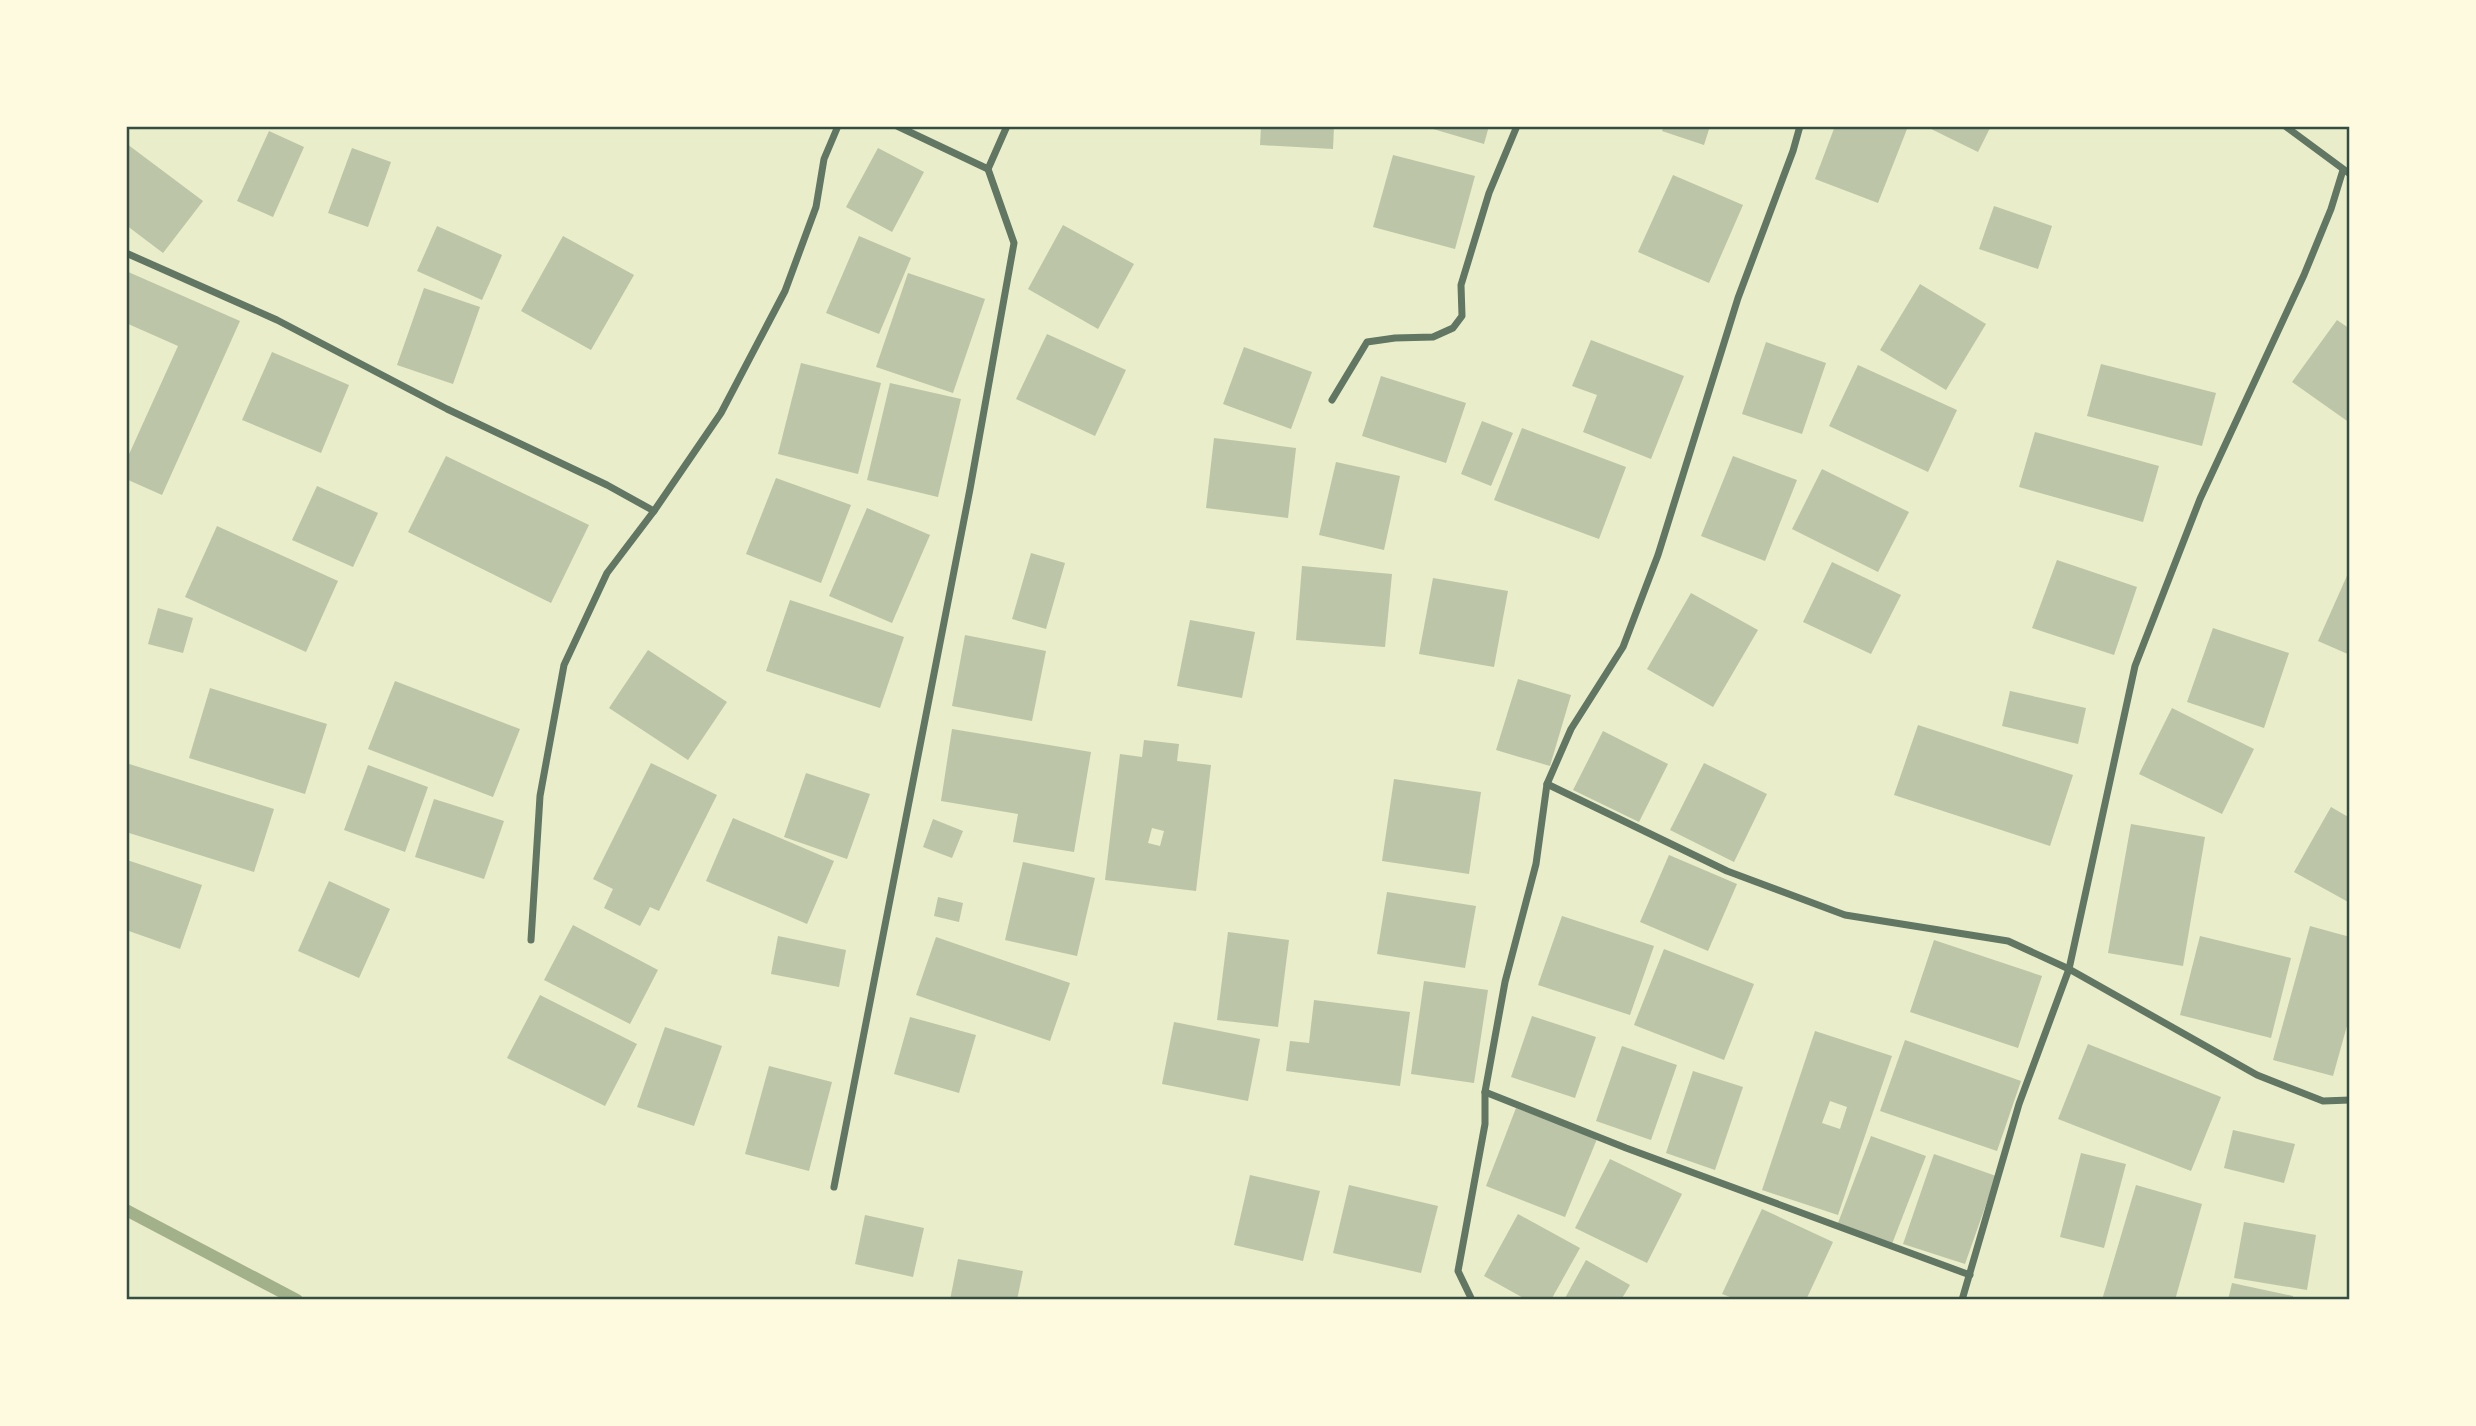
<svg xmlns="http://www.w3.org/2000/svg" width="2476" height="1426" viewBox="0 0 2476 1426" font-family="'DM Sans',sans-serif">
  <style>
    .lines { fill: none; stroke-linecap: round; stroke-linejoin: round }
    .stream { stroke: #a3b18a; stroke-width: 12 }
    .building { fill: #bcc5a7; fill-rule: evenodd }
    .minor { stroke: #617663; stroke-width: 7 }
    .neatline { fill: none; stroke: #344e41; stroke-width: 2.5 }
  </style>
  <rect width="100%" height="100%" fill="#e9edc9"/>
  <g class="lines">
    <path class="stream" d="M 126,1210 L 297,1300"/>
  </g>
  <g class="building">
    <path d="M 1261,126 L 1334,126 L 1333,149 L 1260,145 Z"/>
    <path d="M 1423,126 L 1489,126 L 1484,144 Z"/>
    <path d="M 1664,126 L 1710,126 L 1704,145 L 1662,131 Z"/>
    <path d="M 1835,126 L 1899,126 L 1907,129 L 1878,203 L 1815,179 Z"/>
    <path d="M 1925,126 L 1991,126 L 1978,152 Z"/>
    <path d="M 269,131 L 304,147 L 273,217 L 237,201 Z"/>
    <path d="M 127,144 L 203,201 L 163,253 L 126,225 Z"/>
    <path d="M 352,148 L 391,162 L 368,227 L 328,213 Z"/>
    <path d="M 878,148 L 924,172 L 892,232 L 846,207 Z"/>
    <path d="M 1393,155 L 1475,176 L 1455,249 L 1373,227 Z"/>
    <path d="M 1673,175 L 1743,205 L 1709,283 L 1638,252 Z"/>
    <path d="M 1994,206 L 2052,226 L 2038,269 L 1979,249 Z"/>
    <path d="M 1063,225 L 1134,264 L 1098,329 L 1028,289 Z"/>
    <path d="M 437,226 L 502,255 L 482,300 L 417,271 Z"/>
    <path d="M 563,236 L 634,275 L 591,350 L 521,311 Z"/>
    <path d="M 859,236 L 911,258 L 879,334 L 826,313 Z"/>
    <path d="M 126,271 L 240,321 L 162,495 L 126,479 L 126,461 L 178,346 L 126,323 Z"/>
    <path d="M 908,273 L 985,299 L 953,393 L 876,367 Z"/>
    <path d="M 1920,284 L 1986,324 L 1946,390 L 1880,350 Z"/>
    <path d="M 424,288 L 480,307 L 453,384 L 397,365 Z"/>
    <path d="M 2337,320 L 2350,329 L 2350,423 L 2292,382 Z"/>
    <path d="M 1047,334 L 1126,370 L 1095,436 L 1016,399 Z"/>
    <path d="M 1591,340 L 1684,376 L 1651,459 L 1583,432 L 1597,395 L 1572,386 Z"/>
    <path d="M 1766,342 L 1826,363 L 1802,434 L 1742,414 Z"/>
    <path d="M 1244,347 L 1312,372 L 1291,429 L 1223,404 Z"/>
    <path d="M 272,352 L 349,385 L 321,453 L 242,420 Z"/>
    <path d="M 801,363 L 881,383 L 858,474 L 778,454 Z"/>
    <path d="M 2101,364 L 2216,393 L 2202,446 L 2087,416 Z"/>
    <path d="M 1858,365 L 1957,410 L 1928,472 L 1829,426 Z"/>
    <path d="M 1381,376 L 1466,403 L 1446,463 L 1362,436 Z"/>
    <path d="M 890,383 L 961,399 L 938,497 L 867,480 Z"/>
    <path d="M 1482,421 L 1513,433 L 1491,486 L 1461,474 Z"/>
    <path d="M 1522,428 L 1626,467 L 1599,539 L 1494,500 Z"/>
    <path d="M 2035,432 L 2159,466 L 2143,522 L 2019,487 Z"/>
    <path d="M 1214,438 L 1296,448 L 1288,518 L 1206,508 Z"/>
    <path d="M 446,456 L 589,525 L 551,603 L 408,532 Z"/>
    <path d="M 1733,456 L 1797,480 L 1765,561 L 1701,536 Z"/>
    <path d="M 1336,462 L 1400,476 L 1384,550 L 1319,535 Z"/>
    <path d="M 1822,469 L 1909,512 L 1878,572 L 1792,529 Z"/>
    <path d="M 776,478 L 851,505 L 821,583 L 746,554 Z"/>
    <path d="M 317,486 L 378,513 L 353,567 L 292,540 Z"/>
    <path d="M 867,508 L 930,535 L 892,623 L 829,596 Z"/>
    <path d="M 217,526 L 338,581 L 306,652 L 185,597 Z"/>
    <path d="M 1031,553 L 1065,563 L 1046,629 L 1012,619 Z"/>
    <path d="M 2057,560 L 2137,587 L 2114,655 L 2032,628 Z"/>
    <path d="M 1832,562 L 1901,595 L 1871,654 L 1803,622 Z"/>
    <path d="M 1302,566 L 1392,574 L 1385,647 L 1296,640 Z"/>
    <path d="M 2350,569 L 2350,655 L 2318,641 Z"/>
    <path d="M 1433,578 L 1508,591 L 1494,667 L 1419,654 Z"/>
    <path d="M 1691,593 L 1758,630 L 1713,707 L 1647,669 Z"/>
    <path d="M 790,600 L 904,637 L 880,708 L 766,671 Z"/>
    <path d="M 158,608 L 193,618 L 183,653 L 148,644 Z"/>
    <path d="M 1190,620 L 1255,632 L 1242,698 L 1177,686 Z"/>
    <path d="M 2213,628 L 2289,653 L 2264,728 L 2187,702 Z"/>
    <path d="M 965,635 L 1046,651 L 1032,721 L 952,706 Z"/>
    <path d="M 648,650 L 727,702 L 688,760 L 609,708 Z"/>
    <path d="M 1518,679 L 1571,695 L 1550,766 L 1496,750 Z"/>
    <path d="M 395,681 L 520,729 L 493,797 L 368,749 Z"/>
    <path d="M 210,688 L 327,724 L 305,794 L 189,758 Z"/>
    <path d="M 2010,691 L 2086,708 L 2078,744 L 2002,726 Z"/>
    <path d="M 2172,708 L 2254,749 L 2222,814 L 2139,774 Z"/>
    <path d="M 1918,725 L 2073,775 L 2050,846 L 1894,795 Z"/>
    <path d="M 952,729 L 1091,752 L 1074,852 L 1013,842 L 1018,814 L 941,801 Z"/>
    <path d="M 1603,731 L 1668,764 L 1639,822 L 1573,790 Z"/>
    <path d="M 1144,740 L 1179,744 L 1177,761 L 1211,765 L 1196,891 L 1105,880 L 1120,754 L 1142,757 ZM 1152,828 L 1164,831 L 1160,846 L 1148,843 Z"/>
    <path d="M 126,763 L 274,809 L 254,872 L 126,832 Z"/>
    <path d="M 651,763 L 717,795 L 659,911 L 650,907 L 640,926 L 604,908 L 613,889 L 593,879 Z"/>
    <path d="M 1704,763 L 1767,794 L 1734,862 L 1670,830 Z"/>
    <path d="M 368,765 L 428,787 L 405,852 L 344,830 Z"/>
    <path d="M 806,773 L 870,794 L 847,859 L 784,837 Z"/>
    <path d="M 1394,779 L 1481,792 L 1469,874 L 1382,861 Z"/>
    <path d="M 434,799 L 504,821 L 484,879 L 415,857 Z"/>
    <path d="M 2331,807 L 2350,818 L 2350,903 L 2294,872 Z"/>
    <path d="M 733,818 L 834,861 L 807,924 L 706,881 Z"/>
    <path d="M 933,819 L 963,831 L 952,858 L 923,847 Z"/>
    <path d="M 2131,824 L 2205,837 L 2183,966 L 2108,953 Z"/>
    <path d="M 1669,855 L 1737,884 L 1708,951 L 1640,922 Z"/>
    <path d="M 127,860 L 202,885 L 180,949 L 126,930 Z"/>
    <path d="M 1023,862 L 1095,878 L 1077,956 L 1005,940 Z"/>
    <path d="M 329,881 L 390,909 L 359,978 L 298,951 Z"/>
    <path d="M 1387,892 L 1476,906 L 1465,968 L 1377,954 Z"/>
    <path d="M 938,897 L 963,903 L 959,922 L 934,916 Z"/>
    <path d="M 1562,916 L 1654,946 L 1630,1015 L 1538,985 Z"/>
    <path d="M 573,925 L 658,970 L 630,1024 L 544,980 Z"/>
    <path d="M 2310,926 L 2350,937 L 2350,1015 L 2333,1076 L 2273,1060 Z"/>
    <path d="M 1228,932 L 1289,940 L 1278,1027 L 1217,1020 Z"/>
    <path d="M 778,936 L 846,950 L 839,987 L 771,974 Z"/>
    <path d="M 2200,936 L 2291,958 L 2271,1038 L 2180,1015 Z"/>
    <path d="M 936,937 L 1070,983 L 1050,1041 L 916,995 Z"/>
    <path d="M 1934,940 L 2042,976 L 2018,1048 L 1910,1012 Z"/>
    <path d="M 1664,949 L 1754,984 L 1724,1060 L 1634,1025 Z"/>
    <path d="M 1424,981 L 1488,990 L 1474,1083 L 1411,1074 Z"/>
    <path d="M 540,995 L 637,1044 L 605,1106 L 507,1058 Z"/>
    <path d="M 1314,1000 L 1410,1012 L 1400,1086 L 1286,1071 L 1290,1041 L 1309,1043 Z"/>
    <path d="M 1532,1016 L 1596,1037 L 1575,1098 L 1511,1077 Z"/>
    <path d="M 910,1017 L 976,1035 L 959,1093 L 894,1074 Z"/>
    <path d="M 1174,1022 L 1260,1039 L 1248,1101 L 1162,1084 Z"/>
    <path d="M 665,1027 L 722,1046 L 694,1126 L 637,1107 Z"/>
    <path d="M 1815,1031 L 1892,1056 L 1838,1215 L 1762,1190 ZM 1830,1101 L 1847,1107 L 1840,1129 L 1822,1123 Z"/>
    <path d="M 1905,1040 L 2021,1081 L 1997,1151 L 1880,1111 Z"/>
    <path d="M 2088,1044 L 2221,1097 L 2191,1171 L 2058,1119 Z"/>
    <path d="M 1622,1046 L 1677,1065 L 1651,1140 L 1596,1121 Z"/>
    <path d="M 769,1066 L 832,1082 L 809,1171 L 745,1154 Z"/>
    <path d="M 1693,1071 L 1743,1087 L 1715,1170 L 1666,1153 Z"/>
    <path d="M 1516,1108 L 1597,1139 L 1565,1217 L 1486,1186 Z"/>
    <path d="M 2233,1130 L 2295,1144 L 2284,1183 L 2224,1168 Z"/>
    <path d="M 1871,1136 L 1926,1156 L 1892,1244 L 1838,1223 Z"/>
    <path d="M 2081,1153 L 2126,1164 L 2104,1248 L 2060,1237 Z"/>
    <path d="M 1934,1154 L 1996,1176 L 1965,1264 L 1903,1244 Z"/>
    <path d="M 1610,1159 L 1682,1194 L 1647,1263 L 1575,1228 Z"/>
    <path d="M 1250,1175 L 1320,1191 L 1303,1261 L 1234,1245 Z"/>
    <path d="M 1349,1185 L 1438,1206 L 1421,1273 L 1333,1253 Z"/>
    <path d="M 2136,1185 L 2202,1204 L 2175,1300 L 2102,1300 Z"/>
    <path d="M 1762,1209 L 1833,1242 L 1806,1300 L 1738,1300 L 1722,1294 Z"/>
    <path d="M 1518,1214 L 1580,1248 L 1551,1300 L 1527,1300 L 1484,1276 Z"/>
    <path d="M 865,1215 L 924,1228 L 913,1277 L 855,1264 Z"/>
    <path d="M 2244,1222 L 2316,1235 L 2307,1290 L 2234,1278 Z"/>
    <path d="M 958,1259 L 1023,1271 L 1017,1300 L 950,1300 Z"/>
    <path d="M 1586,1260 L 1630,1285 L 1621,1300 L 1564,1300 Z"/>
    <path d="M 2232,1283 L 2293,1296 L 2293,1300 L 2228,1300 Z"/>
  </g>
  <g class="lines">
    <g class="minor">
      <path d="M 897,126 L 988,169"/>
      <path d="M 2285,126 L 2350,174"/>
      <path d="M 126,253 L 277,320 L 447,409 L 607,485 L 654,511 L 721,413 L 785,291 L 816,207 L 824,159 L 838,126"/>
      <path d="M 1332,400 L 1367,342 L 1395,338 L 1433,337 L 1453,328 L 1462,316 L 1461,285 L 1489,193 L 1517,126"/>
      <path d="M 1547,784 L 1727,871 L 1845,915 L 2008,941 L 2069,969 L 2257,1075 L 2323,1101 L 2350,1100"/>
      <path d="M 531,940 L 540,796 L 564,665 L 607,573 L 654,511"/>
      <path d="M 1485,1092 L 1626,1148 L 1970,1275"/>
      <path d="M 834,1187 L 970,489 L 1014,243 L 988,169 L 1007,126"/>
      <path d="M 1472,1300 L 1458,1271 L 1485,1124 L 1485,1092 L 1505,982 L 1536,864 L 1547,784 L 1571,729 L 1623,647 L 1658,555 L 1738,298 L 1793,151 L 1800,126"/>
      <path d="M 1962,1300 L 2019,1104 L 2069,969 L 2135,666 L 2200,499 L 2304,275 L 2331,209 L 2343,170"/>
    </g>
  </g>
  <rect width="2476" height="1426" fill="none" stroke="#fefae0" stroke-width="256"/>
  <rect x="128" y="128" width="2220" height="1170" class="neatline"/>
</svg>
